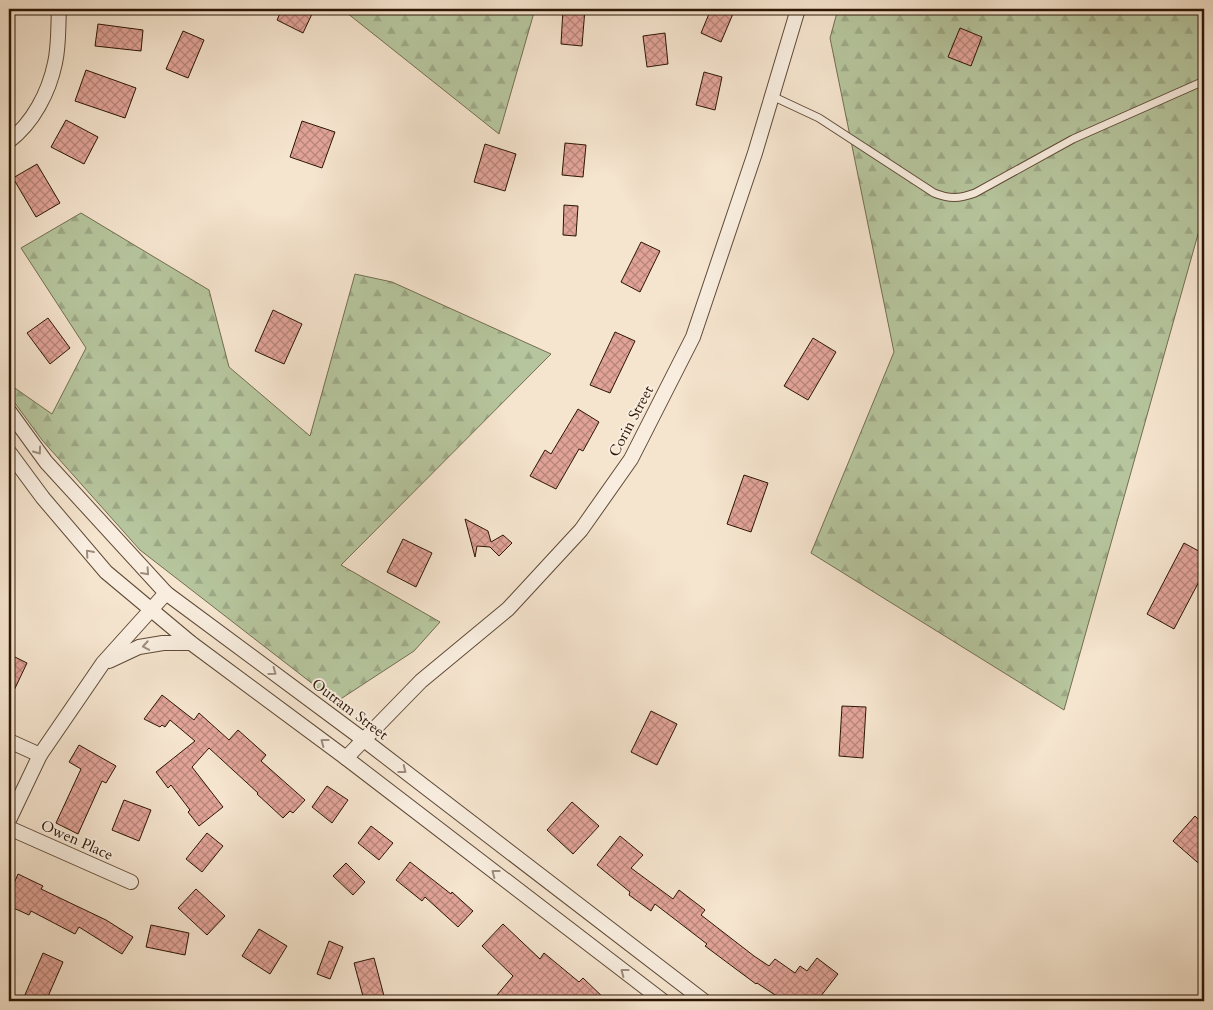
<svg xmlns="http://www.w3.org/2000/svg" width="1213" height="1010" viewBox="0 0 1213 1010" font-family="Cardo,serif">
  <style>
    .forest { fill: url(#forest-firs); stroke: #726e50 }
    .building { fill: url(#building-cross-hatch); stroke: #2d1604 }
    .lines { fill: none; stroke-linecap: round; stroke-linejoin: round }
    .service-casing { stroke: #5f4a36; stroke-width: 9 }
    .minor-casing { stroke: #5f4a36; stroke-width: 16 }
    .service { stroke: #f8eddf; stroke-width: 7 }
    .minor { stroke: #f8eddf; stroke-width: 14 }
    .oneway { stroke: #9d8c7c }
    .labels { text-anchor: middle; stroke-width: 4; stroke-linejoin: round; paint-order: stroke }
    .street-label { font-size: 15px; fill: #2d1604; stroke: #f8eddf }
  </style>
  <defs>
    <pattern id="forest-firs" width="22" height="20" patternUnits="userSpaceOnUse" patternTransform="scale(1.25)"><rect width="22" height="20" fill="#b6c59d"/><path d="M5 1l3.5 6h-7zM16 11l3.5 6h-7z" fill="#9da886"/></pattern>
    <pattern id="building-cross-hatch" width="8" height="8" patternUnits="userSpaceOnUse" patternTransform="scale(1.25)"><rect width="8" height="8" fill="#e1a398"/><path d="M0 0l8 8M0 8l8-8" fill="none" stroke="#b7847a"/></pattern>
  </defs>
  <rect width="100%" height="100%" fill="#f5e4ce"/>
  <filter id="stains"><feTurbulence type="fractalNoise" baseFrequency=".004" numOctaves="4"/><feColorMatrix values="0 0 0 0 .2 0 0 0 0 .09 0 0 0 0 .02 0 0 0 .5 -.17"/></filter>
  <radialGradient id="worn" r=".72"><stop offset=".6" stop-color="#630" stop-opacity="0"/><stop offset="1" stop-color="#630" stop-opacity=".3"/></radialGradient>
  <g class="forest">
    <path d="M 342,9 L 535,9 L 499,134 Z"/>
    <path d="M 838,9 L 1204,9 L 1204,213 L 1064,710 L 811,553 L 894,352 L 830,38 Z"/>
    <path d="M 81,213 L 209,290 L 229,367 L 310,436 L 355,274 L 392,282 L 551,354 L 341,565 L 440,622 L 414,651 L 336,702 L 140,550 L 42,440 L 9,395 L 9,384 L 52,414 L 86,348 L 21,248 Z"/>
  </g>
  <g class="building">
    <path d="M 282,9 L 301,9 L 312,14 L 303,33 L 277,20 Z"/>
    <path d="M 563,9 L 585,9 L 582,46 L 561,44 Z"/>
    <path d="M 711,9 L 735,9 L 721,42 L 701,33 Z"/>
    <path d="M 98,24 L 143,30 L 141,51 L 95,46 Z"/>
    <path d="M 960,28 L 982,37 L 971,66 L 948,57 Z"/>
    <path d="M 183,31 L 204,40 L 188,78 L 166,69 Z"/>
    <path d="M 665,33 L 668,64 L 647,67 L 643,36 Z"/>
    <path d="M 86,70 L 136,88 L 125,118 L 75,101 Z"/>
    <path d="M 704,72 L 722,77 L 715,110 L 696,105 Z"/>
    <path d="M 66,120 L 98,137 L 84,164 L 51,147 Z"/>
    <path d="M 302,121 L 335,132 L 322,168 L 290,157 Z"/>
    <path d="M 565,143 L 586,145 L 583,177 L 562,175 Z"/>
    <path d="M 485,144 L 516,154 L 505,191 L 474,182 Z"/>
    <path d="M 37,164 L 60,203 L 36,217 L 13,178 Z"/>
    <path d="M 564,205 L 578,206 L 576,236 L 563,235 Z"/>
    <path d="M 641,242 L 660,251 L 640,292 L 621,282 Z"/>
    <path d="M 273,310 L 302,324 L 284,364 L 255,351 Z"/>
    <path d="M 48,318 L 70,348 L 50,364 L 27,333 Z"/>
    <path d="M 615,332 L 635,341 L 610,393 L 590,385 Z"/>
    <path d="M 813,338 L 836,352 L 808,400 L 784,386 Z"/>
    <path d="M 578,409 L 599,422 L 583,451 L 579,449 L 556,489 L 530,476 L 545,450 L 551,454 Z"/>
    <path d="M 744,475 L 768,483 L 751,532 L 727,524 Z"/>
    <path d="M 465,519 L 488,531 L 491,542 L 503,535 L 512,543 L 499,556 L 490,547 L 477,546 L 475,557 Z"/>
    <path d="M 403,539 L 432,553 L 416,587 L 387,572 Z"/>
    <path d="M 1184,543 L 1204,554 L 1204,572 L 1174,629 L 1147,614 Z"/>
    <path d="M 9,654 L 27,663 L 9,701 Z"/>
    <path d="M 162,695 L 194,720 L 199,713 L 229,740 L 238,730 L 266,755 L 261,761 L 305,800 L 293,813 L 290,811 L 283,818 L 257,794 L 258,793 L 209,748 L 192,767 L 223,807 L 199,826 L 188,812 L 190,810 L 171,785 L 168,788 L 156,772 L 195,741 L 170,720 L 165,727 L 162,725 L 160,727 L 144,719 Z"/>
    <path d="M 842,706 L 866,707 L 863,758 L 839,756 Z"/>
    <path d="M 651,711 L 677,724 L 657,765 L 631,752 Z"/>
    <path d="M 79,745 L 116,766 L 106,783 L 102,781 L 78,834 L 56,823 L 81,769 L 69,762 Z"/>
    <path d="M 327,786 L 348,800 L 332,823 L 312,807 Z"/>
    <path d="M 124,800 L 151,810 L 139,841 L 112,830 Z"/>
    <path d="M 572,802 L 599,826 L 573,854 L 547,830 Z"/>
    <path d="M 1195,816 L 1204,825 L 1204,868 L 1173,841 Z"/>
    <path d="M 371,826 L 393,843 L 379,860 L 358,843 Z"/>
    <path d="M 207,833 L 223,846 L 202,872 L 186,859 Z"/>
    <path d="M 620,836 L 643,855 L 631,868 L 673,899 L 679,890 L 705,910 L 701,915 L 754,956 L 769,966 L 775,959 L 795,973 L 800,966 L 807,971 L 817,958 L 838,974 L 817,1001 L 784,1001 L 757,983 L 756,984 L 705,946 L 707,944 L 655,904 L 651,911 L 629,895 L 630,892 L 597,865 Z"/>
    <path d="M 410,862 L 451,894 L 452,892 L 473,911 L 458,927 L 425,897 L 422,901 L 396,880 Z"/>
    <path d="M 346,863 L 365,882 L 353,895 L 333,876 Z"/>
    <path d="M 18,874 L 43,886 L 41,889 L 106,920 L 133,937 L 122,954 L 79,927 L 75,934 L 31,911 L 29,915 L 9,906 L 9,895 Z"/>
    <path d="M 196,889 L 225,916 L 207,935 L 178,908 Z"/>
    <path d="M 503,924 L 540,959 L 544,953 L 579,982 L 583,978 L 607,1001 L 492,1001 L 513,976 L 482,946 Z"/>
    <path d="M 151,925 L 189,933 L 185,955 L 146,947 Z"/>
    <path d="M 259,929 L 287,946 L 270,974 L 242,956 Z"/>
    <path d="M 329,941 L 343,947 L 330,979 L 317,974 Z"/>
    <path d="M 43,953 L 63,962 L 46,1001 L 33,1001 L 24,997 Z"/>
    <path d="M 374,958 L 384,996 L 364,1000 L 354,963 Z"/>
  </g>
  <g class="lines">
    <g class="service-casing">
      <path id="service" d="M 772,96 L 819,118 L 934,193 C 949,199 959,199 975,193 L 1073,139 L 1204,81"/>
    </g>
    <g class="minor-casing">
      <g id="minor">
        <path d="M 9,141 C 33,123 49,92 55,63 C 59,46 58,26 59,9"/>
        <path d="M 9,411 L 46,462 L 166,593 L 364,740 L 704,1001"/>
        <path d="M 9,452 L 43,498 L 106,572 L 191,643 L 346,758 L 663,1001"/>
        <path d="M 109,661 L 139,647 L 163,643 L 191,643"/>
        <path d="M 9,741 L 40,755"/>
        <path d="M 346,758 L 421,681 L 508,609 L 581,530 L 631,459 L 693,337 L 755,153 L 798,9"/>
        <path d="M 9,820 L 40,755 L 103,663 L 166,593"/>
        <path d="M 9,828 L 131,882"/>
      </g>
    </g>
    <use href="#service" class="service"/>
    <use href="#minor" class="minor"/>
  </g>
  <defs><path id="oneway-chevron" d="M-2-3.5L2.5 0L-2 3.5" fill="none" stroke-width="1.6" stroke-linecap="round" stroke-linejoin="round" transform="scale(1.25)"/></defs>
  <g class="oneway">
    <use href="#oneway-chevron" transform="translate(38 451) rotate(54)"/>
    <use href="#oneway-chevron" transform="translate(89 553) rotate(-131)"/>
    <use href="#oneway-chevron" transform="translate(146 572) rotate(48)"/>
    <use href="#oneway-chevron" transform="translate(146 646) rotate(170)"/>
    <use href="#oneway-chevron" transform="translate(273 672) rotate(36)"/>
    <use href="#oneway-chevron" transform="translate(324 742) rotate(-143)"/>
    <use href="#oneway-chevron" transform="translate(403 770) rotate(38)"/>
    <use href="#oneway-chevron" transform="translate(495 873) rotate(-143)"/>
    <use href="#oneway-chevron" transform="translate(624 972) rotate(-143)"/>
  </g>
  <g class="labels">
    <g class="street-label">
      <text transform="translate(631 421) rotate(-62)" y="5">Corin Street</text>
      <text transform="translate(350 709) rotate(37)" y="5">Outram Street</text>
      <text transform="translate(77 840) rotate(24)" y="5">Owen Place</text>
    </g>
  </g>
  <rect width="1213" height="1010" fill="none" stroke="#f5e4ce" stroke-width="30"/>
  <rect x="10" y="10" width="1193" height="990" fill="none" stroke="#2d1604" stroke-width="2.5"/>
  <rect x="15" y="15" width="1183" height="980" fill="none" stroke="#2d1604"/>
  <rect width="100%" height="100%" filter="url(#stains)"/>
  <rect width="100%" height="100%" fill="url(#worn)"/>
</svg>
